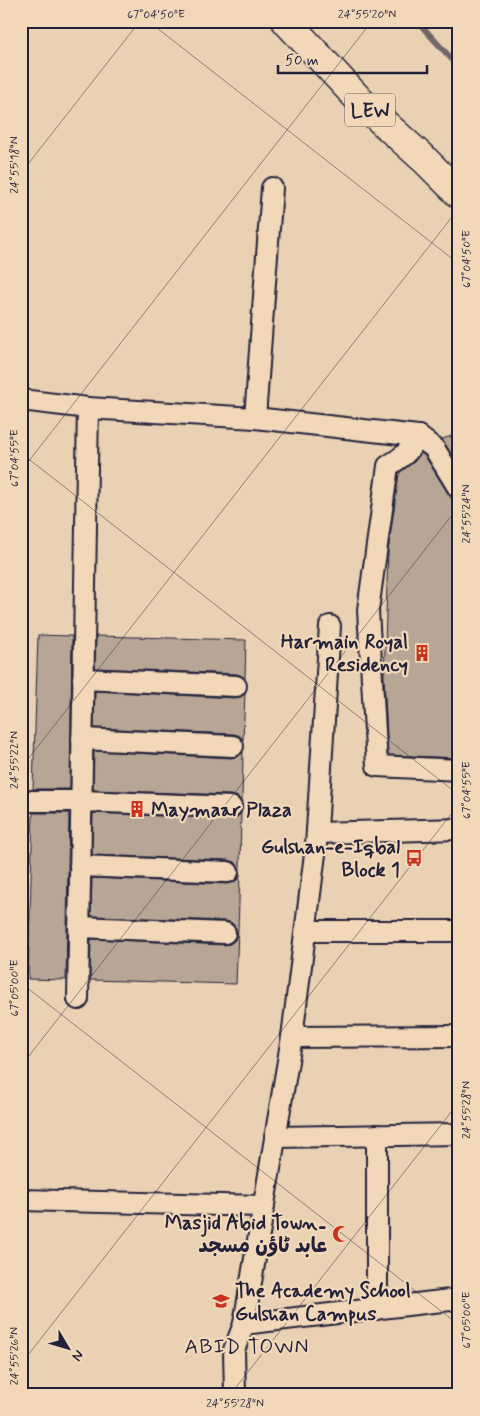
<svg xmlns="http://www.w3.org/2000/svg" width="480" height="1416" viewBox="0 0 480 1416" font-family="Mynerve,'Playpen Sans Arabic',sans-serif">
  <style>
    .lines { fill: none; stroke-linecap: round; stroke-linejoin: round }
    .stream { stroke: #71666b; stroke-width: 6 }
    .building { fill: #b7a696; stroke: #22223b }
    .minor-casing { stroke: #22223b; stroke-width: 24 }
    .motorway-casing { stroke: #22223b; stroke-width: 31 }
    .minor { stroke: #f2d8b9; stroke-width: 20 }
    .motorway { stroke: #f2d8b9; stroke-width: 28 }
    .ticks { fill: none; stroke: #22223b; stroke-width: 1; stroke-opacity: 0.45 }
    .labels { text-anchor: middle; stroke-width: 4.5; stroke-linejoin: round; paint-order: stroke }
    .shield { fill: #f2d8b9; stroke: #605961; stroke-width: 1 }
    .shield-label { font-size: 19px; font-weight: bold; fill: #22223b }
    .poi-label { font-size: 20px; font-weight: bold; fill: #22223b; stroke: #f2d8b9; text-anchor: end }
    .neighbourhood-label { font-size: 21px; letter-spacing: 1px; fill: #22223b; stroke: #f2d8b9 }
    .neatline { fill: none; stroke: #22223b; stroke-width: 2 }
    .ticks-label { font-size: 12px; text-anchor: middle; fill: #22223b }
  </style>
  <rect width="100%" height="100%" fill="#ead1b4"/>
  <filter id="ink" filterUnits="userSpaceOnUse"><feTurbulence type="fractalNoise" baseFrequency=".02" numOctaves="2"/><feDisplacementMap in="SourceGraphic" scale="10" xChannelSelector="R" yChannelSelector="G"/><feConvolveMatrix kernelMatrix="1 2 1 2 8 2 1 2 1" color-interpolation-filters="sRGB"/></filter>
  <g filter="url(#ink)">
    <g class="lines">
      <path class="stream" d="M 417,21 L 459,67"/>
    </g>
    <g class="building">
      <path d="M 459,434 L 459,466 L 442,439 Z"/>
      <path d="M 421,453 L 425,456 L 449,495 L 453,499 L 459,501 L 459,758 L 388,755 L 384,677 L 388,552 L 399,473 L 414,462 Z"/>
      <path d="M 38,635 L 72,636 L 70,789 L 33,789 Z"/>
      <path d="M 96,636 L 246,640 L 245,679 L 242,676 L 237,674 L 95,668 Z"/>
      <path d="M 95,691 L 235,698 L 241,697 L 245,694 L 243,740 L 240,736 L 234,734 L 94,728 Z"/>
      <path d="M 94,751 L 232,758 L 239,756 L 243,752 L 242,802 L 238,797 L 231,795 L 93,790 Z"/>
      <path d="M 33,813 L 69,813 L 66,980 L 28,979 Z"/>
      <path d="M 93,813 L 231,819 L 237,817 L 241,813 L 240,871 L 238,866 L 235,862 L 228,860 L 92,855 Z"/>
      <path d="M 240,874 L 236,984 L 90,980 L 91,939 L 225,945 L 230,944 L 235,940 L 237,933 L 235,927 L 232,923 L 225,921 L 91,916 L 92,878 L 228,884 L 234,882 L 238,879 Z"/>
    </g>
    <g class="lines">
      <g class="minor-casing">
        <g id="minor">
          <path d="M 21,400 L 88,408 L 255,418 L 418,436 L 434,448 L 459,489"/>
          <path d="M 255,418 L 272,188"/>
          <path d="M 418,436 C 409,452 404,456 388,466 L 368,610 L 377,766 L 459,770"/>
          <path d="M 83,679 L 236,686"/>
          <path d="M 82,739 L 233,746"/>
          <path d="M 21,801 L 81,801 L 231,807"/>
          <path d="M 317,833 L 459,829"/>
          <path d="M 80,866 L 228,872"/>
          <path d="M 79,927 L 225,933"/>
          <path d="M 306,931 L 459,931"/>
          <path d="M 78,999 L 88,408"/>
          <path d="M 292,1037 L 459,1036"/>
          <path d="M 377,1135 L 377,1309"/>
          <path d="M 275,1137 L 459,1134"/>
          <path d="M 21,1200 L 264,1206"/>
          <path d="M 244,1324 L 292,1037 L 316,846 L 330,626"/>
          <path d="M 235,1395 L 234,1350 L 244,1324 L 459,1299"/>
        </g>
      </g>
      <g class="motorway-casing">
        <path id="motorway" d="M 286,21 L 365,106 L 426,161 L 459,194"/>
      </g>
      <use href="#minor" class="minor"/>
      <use href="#motorway" class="motorway"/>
    </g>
  </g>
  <path class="ticks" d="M 148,21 L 459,264M 21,173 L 140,21M 21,453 L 459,795M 21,471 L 372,21M 21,768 L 459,208M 21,983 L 459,1325M 21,1066 L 459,506M 21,1364 L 459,804M 230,1395 L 459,1102"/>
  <defs>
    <g id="building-bare" transform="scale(1.35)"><path d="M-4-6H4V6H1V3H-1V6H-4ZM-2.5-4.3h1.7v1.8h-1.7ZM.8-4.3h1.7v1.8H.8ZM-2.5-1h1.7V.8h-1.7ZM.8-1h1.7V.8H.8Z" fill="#c8321e" stroke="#f2d8b9" stroke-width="2.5" paint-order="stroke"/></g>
    <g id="bus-bare" transform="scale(1.35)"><path d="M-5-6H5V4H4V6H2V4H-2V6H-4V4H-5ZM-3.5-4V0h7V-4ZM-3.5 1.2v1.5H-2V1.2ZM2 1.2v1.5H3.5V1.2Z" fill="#c8321e" stroke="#f2d8b9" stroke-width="2.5" paint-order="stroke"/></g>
    <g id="mosque-bare" transform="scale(1.35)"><path d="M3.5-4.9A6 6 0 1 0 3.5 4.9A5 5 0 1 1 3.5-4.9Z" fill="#c8321e" stroke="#f2d8b9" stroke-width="2.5" paint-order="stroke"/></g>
    <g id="university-bare" transform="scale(1.35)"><path d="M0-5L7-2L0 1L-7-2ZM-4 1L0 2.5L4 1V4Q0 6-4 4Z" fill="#c8321e" stroke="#f2d8b9" stroke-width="2.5" paint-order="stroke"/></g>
  </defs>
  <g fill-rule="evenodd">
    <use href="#building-bare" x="422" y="653"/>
    <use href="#building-bare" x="137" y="809"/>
    <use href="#bus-bare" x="414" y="858"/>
    <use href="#mosque-bare" x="341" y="1234"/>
    <use href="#university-bare" x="221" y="1301"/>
  </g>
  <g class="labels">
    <rect class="shield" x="345" y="93.5" width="50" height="33" rx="4"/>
    <g class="shield-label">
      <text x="370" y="117">LEW</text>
    </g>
    <g class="poi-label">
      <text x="408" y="648">Harmain Royal<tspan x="408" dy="23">Residency</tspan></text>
      <text x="151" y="816" text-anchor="start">Maymaar Plaza</text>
      <text x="400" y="853">Gulshan-e-Iqbal<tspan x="400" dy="23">Block 1</tspan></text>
      <text x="327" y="1229">Masjid Abid Town۔<tspan x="327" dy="23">عابد ٹاؤن مسجد</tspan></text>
      <text x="235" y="1297" text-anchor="start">The Academy School<tspan x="235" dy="23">Gulshan Campus</tspan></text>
    </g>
    <g class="neighbourhood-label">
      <text x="247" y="1353">ABID TOWN</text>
    </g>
  </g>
  <rect width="480" height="1416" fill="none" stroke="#f2d8b9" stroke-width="55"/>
  <g transform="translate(68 1348) rotate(128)" stroke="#f2d8b9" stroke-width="4" paint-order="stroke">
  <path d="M0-4L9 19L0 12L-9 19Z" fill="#22223b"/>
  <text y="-8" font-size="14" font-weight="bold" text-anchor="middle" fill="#22223b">N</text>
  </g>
  <path d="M278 65v8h149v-8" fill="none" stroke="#22223b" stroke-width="2.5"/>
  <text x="285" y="65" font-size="15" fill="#22223b" stroke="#f2d8b9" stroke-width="4" paint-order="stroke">50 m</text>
  <rect x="28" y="28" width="424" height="1360" class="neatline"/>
  <g class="ticks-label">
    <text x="156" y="18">67°04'50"E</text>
    <text x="367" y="18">24°55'20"N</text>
    <text transform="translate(14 165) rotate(-90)" y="4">24°55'18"N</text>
    <text transform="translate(466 259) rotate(-90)" y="4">67°04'50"E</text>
    <text transform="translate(14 458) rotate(-90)" y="4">67°04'55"E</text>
    <text transform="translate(466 514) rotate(-90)" y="4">24°55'24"N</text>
    <text transform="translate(14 760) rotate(-90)" y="4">24°55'22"N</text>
    <text transform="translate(466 790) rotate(-90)" y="4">67°04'55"E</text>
    <text transform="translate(14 988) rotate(-90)" y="4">67°05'00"E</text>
    <text transform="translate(466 1110) rotate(-90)" y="4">24°55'28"N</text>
    <text transform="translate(466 1320) rotate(-90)" y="4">67°05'00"E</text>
    <text transform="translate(14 1356) rotate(-90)" y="4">24°55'26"N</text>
    <text x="235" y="1407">24°55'28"N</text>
  </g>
</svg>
